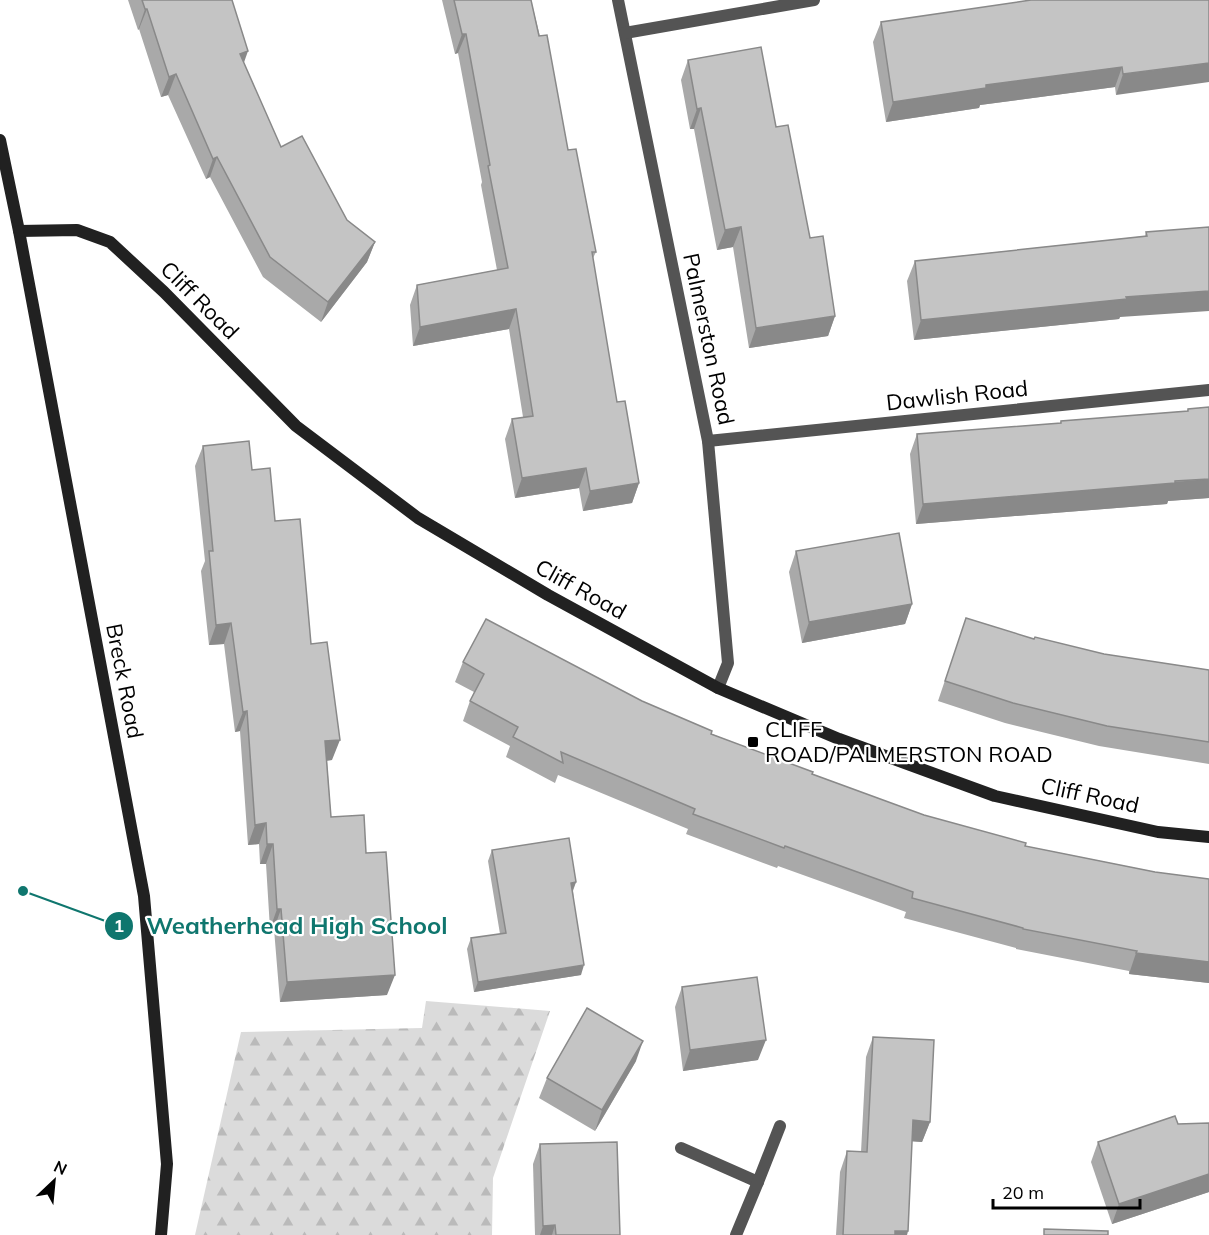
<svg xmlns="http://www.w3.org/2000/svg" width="1209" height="1235" viewBox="0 0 1209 1235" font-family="Mulish,sans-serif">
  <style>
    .forest { fill: url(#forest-firs) }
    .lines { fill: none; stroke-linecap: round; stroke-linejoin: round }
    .street { stroke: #545454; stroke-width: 12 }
    .secondary { stroke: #212121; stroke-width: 12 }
    .wall { fill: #a9a9a9 }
    .shaded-wall { fill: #898989 }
    .building { fill: #c4c4c4; stroke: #898989; stroke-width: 1.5 }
    .poi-dot { fill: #000; stroke: #fff; stroke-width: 2 }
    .labels { text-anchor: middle; stroke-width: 4.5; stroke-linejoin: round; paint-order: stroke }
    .street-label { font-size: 22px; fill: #000; stroke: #fff }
    .poi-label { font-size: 22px; fill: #000; stroke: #fff; text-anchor: start }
    .leader { fill: none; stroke: #0f766e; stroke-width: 2 }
    .callout-dot { fill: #0f766e; stroke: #fff; stroke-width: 2 }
    .mark-label { font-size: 18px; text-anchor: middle; font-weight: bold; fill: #fff }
    .callout-label { font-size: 24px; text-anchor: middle; font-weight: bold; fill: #0f766e; stroke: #fff; stroke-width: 4.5; stroke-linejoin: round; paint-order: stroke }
  </style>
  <defs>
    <pattern id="forest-firs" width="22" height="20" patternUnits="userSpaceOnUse" patternTransform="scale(1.5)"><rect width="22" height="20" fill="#dbdbdb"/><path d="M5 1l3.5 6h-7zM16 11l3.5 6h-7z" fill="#bababa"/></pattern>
  </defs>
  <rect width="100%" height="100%" fill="#fff"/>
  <path class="forest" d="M 426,1001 L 550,1011 L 493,1178 L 492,1235 L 195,1235 L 241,1032 L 422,1028 Z"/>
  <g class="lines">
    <g class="street">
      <path d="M 618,0 L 708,441 L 728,663 L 718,688"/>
      <path d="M 625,33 L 814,0"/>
      <path d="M 708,441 L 1209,390"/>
      <path d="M 681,1148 L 758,1182"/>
      <path d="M 736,1235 L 758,1182 L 780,1126"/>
    </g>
    <g class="secondary">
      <path d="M 0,140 L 19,231 L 144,896 L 167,1164 L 161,1235"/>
      <path d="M 19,231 L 77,230 L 110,242 L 164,292 L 296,426 L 418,518 L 548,595 L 718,688 L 839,739 L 995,796 L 1158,832 L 1209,837"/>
    </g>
  </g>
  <g class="wall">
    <path d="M 128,0 L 232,0 L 244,63 L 281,147 L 347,220 L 375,242 L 367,262 L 321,322 L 263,277 L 210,177 L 206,179 L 168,95 L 161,97 L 139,29 L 138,30 Z"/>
    <path d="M 442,0 L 531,0 L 568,150 L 596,252 L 593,258 L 617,402 L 639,483 L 632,503 L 583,511 L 579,488 L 515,498 L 505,439 L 512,419 L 523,417 L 509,329 L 413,346 L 410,305 L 417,285 L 497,270 L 481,185 L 482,182 L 458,53 L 455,54 Z"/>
    <path d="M 1209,0 L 1116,95 L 1115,87 L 980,105 L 979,108 L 886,122 L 873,42 L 881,22 Z"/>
    <path d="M 688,60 L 776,127 L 835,316 L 828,336 L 749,348 L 733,247 L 717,250 L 694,129 L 690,129 L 681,80 Z"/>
    <path d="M 1209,227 L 1120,317 L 1119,319 L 914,340 L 907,281 L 915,261 L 1145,236 L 1146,232 Z"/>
    <path d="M 1209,407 L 1209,498 L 1168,501 L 1167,504 L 916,524 L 910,454 L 917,434 L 1060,423 L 1061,421 L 1187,411 L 1188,409 Z"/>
    <path d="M 203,446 L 252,470 L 275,521 L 311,644 L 332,760 L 327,761 L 331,817 L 366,853 L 387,995 L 280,1002 L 274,929 L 270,929 L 266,864 L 260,864 L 259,844 L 248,845 L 240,731 L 235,732 L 224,644 L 209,645 L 201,571 L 205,561 L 195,466 Z"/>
    <path d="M 796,551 L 912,604 L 905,624 L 802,643 L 789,572 Z"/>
    <path d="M 966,618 L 1034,639 L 1104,654 L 1209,670 L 1209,764 L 1099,746 L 1005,723 L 938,701 Z"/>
    <path d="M 463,662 L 642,701 L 712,734 L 812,774 L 924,815 L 1025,846 L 1155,872 L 1209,879 L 1209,983 L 1129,974 L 1129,971 L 1016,949 L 1016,948 L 904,918 L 906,912 L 778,866 L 777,868 L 686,834 L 688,829 L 558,775 L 555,783 L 506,757 L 510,746 L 463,721 L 470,701 L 474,692 L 455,682 Z"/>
    <path d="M 492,850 L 576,882 L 573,891 L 581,975 L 474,992 L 467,949 L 471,938 L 500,934 L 488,861 Z"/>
    <path d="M 682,987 L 758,1060 L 683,1071 L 675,1007 Z"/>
    <path d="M 873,1037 L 930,1122 L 922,1142 L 912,1141 L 907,1235 L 836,1235 L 840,1172 L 847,1151 L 861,1152 L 866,1057 Z"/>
    <path d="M 636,1061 L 595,1131 L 539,1098 L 547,1078 Z"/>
    <path d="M 1209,1123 L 1209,1192 L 1112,1224 L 1091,1162 L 1098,1142 L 1178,1124 Z"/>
    <path d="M 540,1144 L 620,1235 L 535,1235 L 533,1164 Z"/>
  </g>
  <g class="shaded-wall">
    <path d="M 145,9 L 147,9 L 139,29 L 138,30 Z"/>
    <path d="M 462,34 L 466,34 L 458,53 L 455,54 Z"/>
    <path d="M 248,51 L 241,71 L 240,54 Z"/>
    <path d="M 1209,63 L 1209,82 L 1116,95 L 1123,74 Z"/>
    <path d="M 1122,67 L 1115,87 L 980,105 L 979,108 L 886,122 L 893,102 L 986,85 Z"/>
    <path d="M 176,74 L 168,95 L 161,97 L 169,77 Z"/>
    <path d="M 701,108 L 694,129 L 690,129 L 697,109 Z"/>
    <path d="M 217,157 L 210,177 L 206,179 L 213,159 Z"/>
    <path d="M 741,227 L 733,247 L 717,250 L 725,230 Z"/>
    <path d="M 375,242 L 367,262 L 321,322 L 328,302 Z"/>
    <path d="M 1209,291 L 1209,311 L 1120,317 L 1119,319 L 914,340 L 921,320 L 1126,297 Z"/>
    <path d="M 516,309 L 509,329 L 413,346 L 420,327 Z"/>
    <path d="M 835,316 L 828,336 L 749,348 L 756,328 Z"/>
    <path d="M 586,468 L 579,488 L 515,498 L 522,478 Z"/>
    <path d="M 1209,479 L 1209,498 L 1168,501 L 1167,504 L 916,524 L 923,504 Z"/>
    <path d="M 639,483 L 632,503 L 583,511 L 590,491 Z"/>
    <path d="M 912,604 L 905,624 L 802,643 L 809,622 Z"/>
    <path d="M 231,623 L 224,644 L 209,645 L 216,625 Z"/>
    <path d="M 247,711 L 240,731 L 235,732 L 243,712 Z"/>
    <path d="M 340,740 L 332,760 L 318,761 L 325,741 Z"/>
    <path d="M 266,823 L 259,844 L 248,845 L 255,825 Z"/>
    <path d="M 267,844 L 273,844 L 266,864 L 260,864 Z"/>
    <path d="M 576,882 L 572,892 L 571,883 Z"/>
    <path d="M 277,909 L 281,909 L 274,929 L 270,929 Z"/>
    <path d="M 1136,953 L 1209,962 L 1209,983 L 1129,974 Z"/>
    <path d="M 584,965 L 581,975 L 474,992 L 478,982 Z"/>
    <path d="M 395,975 L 387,995 L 280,1002 L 287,982 Z"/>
    <path d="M 766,1040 L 758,1060 L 683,1071 L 690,1050 Z"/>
    <path d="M 643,1041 L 636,1061 L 595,1131 L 602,1110 Z"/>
    <path d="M 913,1120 L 930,1122 L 922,1142 L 906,1141 Z"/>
    <path d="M 1209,1174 L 1209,1192 L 1112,1224 L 1119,1204 Z"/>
    <path d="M 555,1225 L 552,1235 L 540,1235 L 543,1226 Z"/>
    <path d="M 895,1231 L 908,1231 L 907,1235 L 894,1235 Z"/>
  </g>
  <g class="building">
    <path d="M 142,0 L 232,0 L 248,51 L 240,54 L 281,147 L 302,136 L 347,220 L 375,242 L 328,302 L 270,257 L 217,157 L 213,159 L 176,74 L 169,77 L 147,9 L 145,9 Z"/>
    <path d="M 454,0 L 531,0 L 539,36 L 547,35 L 568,150 L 576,149 L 596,252 L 592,252 L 617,402 L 625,401 L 639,483 L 590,491 L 586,468 L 522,478 L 512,419 L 533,416 L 516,309 L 420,327 L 417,285 L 508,268 L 488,166 L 490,165 L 466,34 L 462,34 Z"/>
    <path d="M 1031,0 L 1209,0 L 1209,63 L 1123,74 L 1122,67 L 986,85 L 986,88 L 893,102 L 881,22 Z"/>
    <path d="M 761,47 L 776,127 L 788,125 L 810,238 L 823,236 L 835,316 L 756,328 L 741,227 L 725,230 L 701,108 L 697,109 L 688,60 Z"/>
    <path d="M 1209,227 L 1209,291 L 1126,297 L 1127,299 L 921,320 L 915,261 L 1147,236 L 1146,232 Z"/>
    <path d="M 1209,407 L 1209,479 L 1175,481 L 1175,483 L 923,504 L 917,434 L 1061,423 L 1061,421 L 1188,411 L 1188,409 Z"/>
    <path d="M 249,441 L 252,470 L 270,468 L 275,521 L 300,519 L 311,644 L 327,642 L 340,740 L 325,741 L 331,817 L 364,815 L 366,853 L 386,852 L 395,975 L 287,982 L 281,909 L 277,909 L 273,844 L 267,844 L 266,823 L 255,825 L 247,711 L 243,712 L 231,623 L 216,625 L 209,551 L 213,551 L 203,446 Z"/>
    <path d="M 899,533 L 912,604 L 809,622 L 796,551 Z"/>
    <path d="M 966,618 L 1034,639 L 1035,637 L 1104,654 L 1209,670 L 1209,742 L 1107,726 L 1013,703 L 945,681 Z"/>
    <path d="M 486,619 L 642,701 L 712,731 L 711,734 L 813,772 L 812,774 L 924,815 L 1026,843 L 1025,846 L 1155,872 L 1209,879 L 1209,962 L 1136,953 L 1137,951 L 1023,929 L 1023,928 L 912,898 L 913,892 L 785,846 L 784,848 L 693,814 L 695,809 L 561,752 L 563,763 L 513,737 L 518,727 L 470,701 L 484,674 L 463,662 Z"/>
    <path d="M 569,838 L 576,882 L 571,883 L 584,965 L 478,982 L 471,938 L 506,933 L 492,850 Z"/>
    <path d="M 757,977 L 766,1040 L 690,1050 L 682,987 Z"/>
    <path d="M 587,1008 L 643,1041 L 602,1110 L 547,1078 Z"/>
    <path d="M 873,1037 L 934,1040 L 930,1122 L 913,1120 L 908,1231 L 895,1231 L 895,1235 L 843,1235 L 847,1151 L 867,1152 Z"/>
    <path d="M 1175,1116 L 1178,1124 L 1209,1123 L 1209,1174 L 1119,1204 L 1098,1142 Z"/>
    <path d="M 617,1142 L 620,1235 L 556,1235 L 555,1225 L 543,1226 L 540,1144 Z"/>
    <path d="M 1044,1229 L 1108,1231 L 1108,1235 L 1044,1235 Z"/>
  </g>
  <rect class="poi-dot" x="747" y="736" width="12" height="12" rx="3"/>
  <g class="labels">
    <g class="street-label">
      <text transform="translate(200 300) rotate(45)" y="8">Cliff Road</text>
      <text transform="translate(709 339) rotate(78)" y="8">Palmerston Road</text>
      <text transform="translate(957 395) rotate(-6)" y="8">Dawlish Road</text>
      <text transform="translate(581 589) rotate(29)" y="8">Cliff Road</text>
      <text transform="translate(125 681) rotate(79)" y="8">Breck Road</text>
      <text transform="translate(1090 795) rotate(12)" y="8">Cliff Road</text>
    </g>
    <g class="poi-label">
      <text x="765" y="737">CLIFF<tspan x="765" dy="25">ROAD/PALMERSTON ROAD</tspan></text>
    </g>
  </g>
  <path class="leader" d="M23 891L119 926"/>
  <g class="callout-dot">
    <circle cx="23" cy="891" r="6"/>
    <circle cx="119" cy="926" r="15"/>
  </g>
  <g class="mark-label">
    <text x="119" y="932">1</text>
  </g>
  <g class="callout-label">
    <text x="297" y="934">Weatherhead High School</text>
  </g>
  <g transform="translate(54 1181) rotate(26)" stroke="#ffffff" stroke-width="4.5" paint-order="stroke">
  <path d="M0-4.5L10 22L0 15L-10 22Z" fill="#000000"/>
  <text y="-9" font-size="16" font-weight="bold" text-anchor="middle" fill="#000000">N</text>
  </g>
  <path d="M993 1199v9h147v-9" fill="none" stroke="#000000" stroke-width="3"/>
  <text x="1002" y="1199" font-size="18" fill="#000000" stroke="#ffffff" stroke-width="4.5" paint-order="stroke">20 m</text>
</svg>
